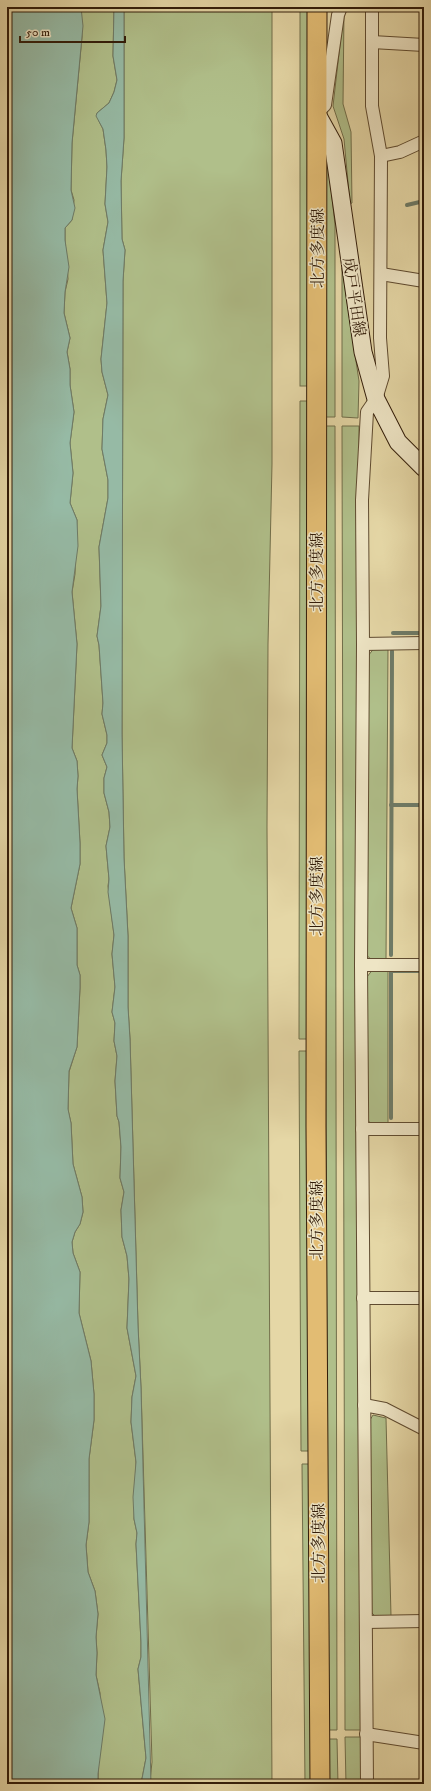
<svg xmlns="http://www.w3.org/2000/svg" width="431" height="1791" viewBox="0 0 431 1791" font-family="'IM FELL DW Pica','Noto Serif JP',serif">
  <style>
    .green { fill: #b0bf8a; stroke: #716e4a }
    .water { fill: #96baa5; stroke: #6e7b67 }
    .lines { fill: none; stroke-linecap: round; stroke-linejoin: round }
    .stream { stroke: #6e7b67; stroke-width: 4 }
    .minor-casing { stroke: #5f4b30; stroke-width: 14 }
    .secondary-casing { stroke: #321c09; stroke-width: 19 }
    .primary-casing { stroke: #321c09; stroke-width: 21 }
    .minor { stroke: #eee5c5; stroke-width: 12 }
    .secondary { stroke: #eee5c5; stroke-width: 17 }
    .primary { stroke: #e2bc73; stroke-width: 19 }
    .labels { text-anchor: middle; stroke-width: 3; stroke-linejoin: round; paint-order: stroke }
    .street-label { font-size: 16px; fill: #321c09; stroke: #eee5c5 }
  </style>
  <rect width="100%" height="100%" fill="#e5d7a6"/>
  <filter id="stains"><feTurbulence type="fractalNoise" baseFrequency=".005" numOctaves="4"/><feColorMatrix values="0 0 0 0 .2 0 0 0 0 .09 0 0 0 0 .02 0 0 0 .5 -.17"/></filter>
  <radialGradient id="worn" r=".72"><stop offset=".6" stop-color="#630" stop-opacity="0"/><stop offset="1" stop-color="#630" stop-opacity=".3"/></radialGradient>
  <g class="green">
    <path d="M 81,7 L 114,7 L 113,56 L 117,80 L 114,92 L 109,103 L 97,113 L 99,121 L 103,129 L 106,150 L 107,167 L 105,204 L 108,222 L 103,250 L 107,303 L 101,359 L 102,372 L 108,395 L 103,419 L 102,449 L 108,480 L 108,498 L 99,547 L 101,606 L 97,636 L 99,645 L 103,703 L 102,714 L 107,735 L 107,743 L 102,755 L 107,767 L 104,778 L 104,793 L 109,812 L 110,827 L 106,846 L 109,879 L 108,886 L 114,935 L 112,954 L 115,987 L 112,1012 L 115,1023 L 114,1041 L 117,1056 L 115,1081 L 117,1116 L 119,1122 L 121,1147 L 120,1178 L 124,1192 L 121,1210 L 122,1237 L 127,1256 L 129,1279 L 127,1328 L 136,1376 L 132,1397 L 131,1422 L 136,1462 L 134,1519 L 137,1533 L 136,1544 L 141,1642 L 141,1657 L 138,1669 L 146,1758 L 141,1784 L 98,1784 L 98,1782 L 100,1693 L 96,1675 L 97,1653 L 96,1637 L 98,1614 L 95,1591 L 88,1572 L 86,1545 L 89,1522 L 89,1459 L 94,1420 L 94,1394 L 91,1361 L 79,1313 L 80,1272 L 73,1253 L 72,1242 L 75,1232 L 80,1224 L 83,1212 L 82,1197 L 73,1164 L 71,1123 L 68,1110 L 69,1072 L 77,1047 L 80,988 L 80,975 L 77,965 L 77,928 L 71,908 L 80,864 L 80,843 L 77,789 L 78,776 L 77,761 L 72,748 L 77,644 L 72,592 L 75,574 L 77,520 L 70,503 L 73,473 L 70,443 L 74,412 L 70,385 L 70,369 L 67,352 L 70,338 L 64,313 L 65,292 L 68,279 L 65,240 L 65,228 L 72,220 L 74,200 L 71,190 L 72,143 L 82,37 Z"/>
    <path d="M 124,7 L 272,7 L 272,464 L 268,644 L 267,827 L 272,1784 L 151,1784 L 150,1781 L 152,1762 L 141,1388 L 138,1326 L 130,1039 L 128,1007 L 128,936 L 124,858 L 122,733 L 123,281 L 125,250 L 122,239 L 121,181 L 124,138 Z"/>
    <rect x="300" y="7" width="9" height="379"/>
    <path d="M 344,10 L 343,104 L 351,132 L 352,203 L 350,204 L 344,139 L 333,106 Z"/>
    <path d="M 324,144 L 327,151 L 335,225 L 335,417 L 324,417 Z"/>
    <path d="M 342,268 L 359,381 L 358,418 L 342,417 Z"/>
    <path d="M 300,401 L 309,401 L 307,1039 L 299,1039 Z"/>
    <path d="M 324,426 L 335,426 L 337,1730 L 328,1730 Z"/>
    <path d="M 342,426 L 359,426 L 356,1128 L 361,1730 L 345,1730 Z"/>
    <path d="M 375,647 L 388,647 L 386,960 L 372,960 L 365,954 L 368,656 Z"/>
    <path d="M 373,969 L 388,969 L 388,1124 L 371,1123 L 368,1121 L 367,977 Z"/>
    <path d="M 299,1051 L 308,1051 L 310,1451 L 301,1451 Z"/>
    <path d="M 373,1415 L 386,1418 L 391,1616 L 375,1616 L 370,1611 L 370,1420 Z"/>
    <path d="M 302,1464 L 310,1464 L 313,1784 L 305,1784 Z"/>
    <path d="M 345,1737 L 361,1737 L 361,1784 L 346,1784 Z"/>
    <path d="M 327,1739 L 337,1739 L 338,1784 L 328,1784 Z"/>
  </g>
  <g class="water">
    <path d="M 7,7 L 81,7 L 83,26 L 72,143 L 71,190 L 75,208 L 72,220 L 65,228 L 65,240 L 69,267 L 65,292 L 64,313 L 70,338 L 67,352 L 70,369 L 70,385 L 74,412 L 70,443 L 73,473 L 70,503 L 77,520 L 78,546 L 72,592 L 77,644 L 72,748 L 77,761 L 78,776 L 77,789 L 80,843 L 80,864 L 71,908 L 77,928 L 77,965 L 80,975 L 80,988 L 77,1047 L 69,1071 L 68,1109 L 71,1123 L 73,1164 L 82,1197 L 83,1212 L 80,1224 L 75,1232 L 72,1242 L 73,1253 L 80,1272 L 79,1313 L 91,1361 L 94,1394 L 94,1420 L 89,1459 L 89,1522 L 86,1545 L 88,1572 L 95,1591 L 98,1614 L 96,1637 L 97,1653 L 96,1675 L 105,1719 L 98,1774 L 98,1784 L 7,1784 Z"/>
    <path d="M 114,7 L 124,7 L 124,138 L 121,181 L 122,239 L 125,250 L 123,281 L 122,733 L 124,858 L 128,936 L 128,1007 L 130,1039 L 138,1326 L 141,1388 L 151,1784 L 141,1784 L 146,1758 L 138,1669 L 141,1657 L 141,1642 L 136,1544 L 137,1533 L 134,1519 L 133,1497 L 136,1462 L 131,1422 L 132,1397 L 136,1376 L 127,1328 L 129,1279 L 127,1256 L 122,1237 L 121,1210 L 124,1192 L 120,1178 L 121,1147 L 119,1122 L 117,1116 L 115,1081 L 117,1056 L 114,1041 L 115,1023 L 112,1012 L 115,987 L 112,954 L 114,935 L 108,892 L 109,879 L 106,846 L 110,827 L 109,812 L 104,793 L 104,778 L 107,767 L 102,755 L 107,743 L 107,735 L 102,714 L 103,703 L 99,645 L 97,636 L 101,606 L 99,547 L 108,498 L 108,480 L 102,449 L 103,419 L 108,395 L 102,372 L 101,359 L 107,303 L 103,250 L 108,222 L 105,204 L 107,167 L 106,150 L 103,129 L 96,116 L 97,113 L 109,103 L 114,92 L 117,80 L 113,56 Z"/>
  </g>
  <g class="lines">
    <g class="stream">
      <path d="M 407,205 L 424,201"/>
      <path d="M 393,633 L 424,633"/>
      <path d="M 391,805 L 424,805"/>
      <path d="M 391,955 L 392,651"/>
      <path d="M 391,1118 L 391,971 L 424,971"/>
    </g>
    <g class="minor-casing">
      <g id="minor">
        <path d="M 372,42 L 424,45"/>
        <path d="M 321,109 L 325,105 L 338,15 L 341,7"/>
        <path d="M 381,156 L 400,152 L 424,141"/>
        <path d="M 381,274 L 424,281"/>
        <path d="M 363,644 L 424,643"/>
        <path d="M 361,965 L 424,965"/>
        <path d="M 362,1129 L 424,1129"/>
        <path d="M 363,1298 L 424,1298"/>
        <path d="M 364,1405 L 385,1409 L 424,1429"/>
        <path d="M 366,1622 L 424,1621"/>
        <path d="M 366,1734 L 424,1743"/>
        <path d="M 367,1784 L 361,965 L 363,644 L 362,500 L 367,412 L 376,399 L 383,376 L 380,338 L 381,156 L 372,106 L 372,7"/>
      </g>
    </g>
    <g class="secondary-casing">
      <path id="secondary" d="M 317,114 L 333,143 L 363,352 L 376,399 L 398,442 L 424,468"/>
    </g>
    <g class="primary-casing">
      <path id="primary" d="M 317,7 L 316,1127 L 320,1784"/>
    </g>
    <use href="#minor" class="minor"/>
    <use href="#secondary" class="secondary"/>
    <use href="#primary" class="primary"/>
  </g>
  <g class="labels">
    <g class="street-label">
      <text transform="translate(317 248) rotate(-90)" y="6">北方多度線</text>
      <text transform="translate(355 297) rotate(82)" y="6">成戸平田線</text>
      <text transform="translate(316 572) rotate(-90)" y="6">北方多度線</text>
      <text transform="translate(316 896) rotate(-90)" y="6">北方多度線</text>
      <text transform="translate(316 1220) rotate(-90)" y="6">北方多度線</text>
      <text transform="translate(318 1543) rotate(-90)" y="6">北方多度線</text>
    </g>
  </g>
  <rect width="431" height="1791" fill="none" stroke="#e5d7a6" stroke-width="24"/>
  <rect x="8" y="8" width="415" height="1775" fill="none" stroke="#321c09" stroke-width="2"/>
  <rect x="12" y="12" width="407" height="1767" fill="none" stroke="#321c09"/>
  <path d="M20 36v6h105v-6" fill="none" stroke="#321c09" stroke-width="2"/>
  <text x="26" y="36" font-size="12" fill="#321c09" stroke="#eee5c5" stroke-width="3" paint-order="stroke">50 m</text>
  <rect width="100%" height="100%" filter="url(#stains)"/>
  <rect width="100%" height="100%" fill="url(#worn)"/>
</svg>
